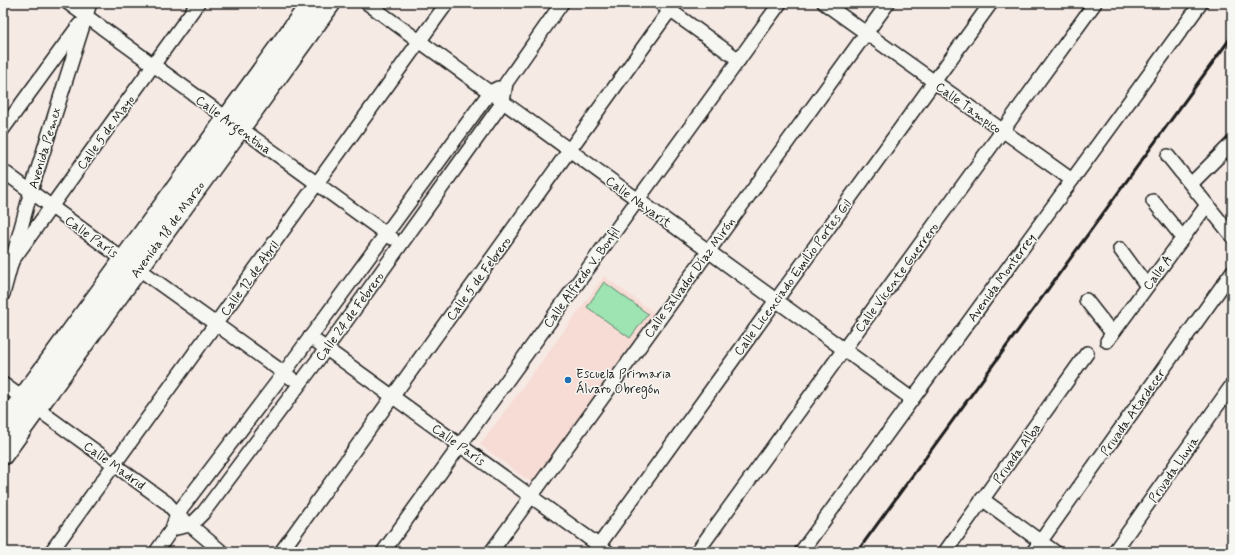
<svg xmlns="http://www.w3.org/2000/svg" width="1235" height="555" viewBox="0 0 1235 555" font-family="Mynerve,sans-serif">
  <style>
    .built { fill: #f6dcd5 }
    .green { fill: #9de4b2; stroke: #5c8067 }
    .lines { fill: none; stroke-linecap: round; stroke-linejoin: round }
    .street-casing { stroke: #1c1c1c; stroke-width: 16 }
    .secondary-casing { stroke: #1c1c1c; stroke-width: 22 }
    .street { stroke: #f6f6f2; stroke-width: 13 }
    .secondary { stroke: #f6f6f2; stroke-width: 19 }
    .rail { stroke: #1c1c1c; stroke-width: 3 }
    .poi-dot { fill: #1f6fb2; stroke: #f6f6f2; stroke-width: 1.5 }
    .labels { text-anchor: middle; stroke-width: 3; stroke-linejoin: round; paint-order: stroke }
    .street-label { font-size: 13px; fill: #1c1c1c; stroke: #f6f6f2 }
    .poi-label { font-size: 13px; fill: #1c1c1c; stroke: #f6f6f2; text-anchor: start }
  </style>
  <rect width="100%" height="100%" fill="#f6eae5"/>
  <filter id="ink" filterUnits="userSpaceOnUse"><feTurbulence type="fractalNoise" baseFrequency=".025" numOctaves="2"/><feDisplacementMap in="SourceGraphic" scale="8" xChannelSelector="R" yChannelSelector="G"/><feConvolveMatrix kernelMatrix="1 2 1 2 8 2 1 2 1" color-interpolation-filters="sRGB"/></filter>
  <g filter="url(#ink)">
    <path class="built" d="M 604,276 L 657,315 L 533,484 L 480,445 Z"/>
    <path class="green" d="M 604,282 L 648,314 L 630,338 L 587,307 Z"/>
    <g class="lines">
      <g class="street-casing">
        <g id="street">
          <path d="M 68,3 L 392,238"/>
          <path d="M 367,3 L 912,399"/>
          <path d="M 660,3 L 739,60"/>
          <path d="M 824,3 L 1072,180"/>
          <path d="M 3,129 L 79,25"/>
          <path d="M 1168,156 L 1232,236"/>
          <path d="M 3,171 L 124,260 L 139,269 L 291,378"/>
          <path d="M 1191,184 L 1232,143"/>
          <path d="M 1153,201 L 1183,238"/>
          <path d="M 1120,249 L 1147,286"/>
          <path d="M 12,261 L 198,3"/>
          <path d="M 3,294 L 31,191 L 90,3"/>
          <path d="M 1086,300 L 1112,333"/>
          <path d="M 310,337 L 608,552"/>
          <path d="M 1107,341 L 1207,205"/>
          <path d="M 3,384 L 167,503 L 177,514 L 222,552"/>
          <path d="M 982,499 L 1055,552"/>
          <path d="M 172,529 L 191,525 L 203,513 L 326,349 L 503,102 L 506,83 L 562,3"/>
          <path d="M 51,552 L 447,3"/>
          <path d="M 156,552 L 172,529 L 177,514 L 284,373 L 490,92 L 498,88"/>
          <path d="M 281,552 L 675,3"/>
          <path d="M 383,552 L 780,3"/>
          <path d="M 491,552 L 888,3"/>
          <path d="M 594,552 L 991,3"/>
          <path d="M 697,552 L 1095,3"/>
          <path d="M 801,552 L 1201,3"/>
          <path d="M 945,552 L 1087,353"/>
          <path d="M 1033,552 L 1232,272"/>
          <path d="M 1114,552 L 1232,385"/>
        </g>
      </g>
      <g class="secondary-casing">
        <g id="secondary">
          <path d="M 3,425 L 311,3"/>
          <path d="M 3,455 L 331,3"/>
        </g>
      </g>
      <use href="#street" class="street"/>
      <use href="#secondary" class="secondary"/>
      <path class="rail" d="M 857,552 L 1232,36"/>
    </g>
  </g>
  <circle class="poi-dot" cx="568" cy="380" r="4"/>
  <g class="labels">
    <g class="street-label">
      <text transform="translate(969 107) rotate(36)" y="5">Calle Tampico</text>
      <text transform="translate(234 124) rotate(36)" y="5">Calle Argentina</text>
      <text transform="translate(105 132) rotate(-54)" y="5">Calle 5 de Mayo</text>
      <text transform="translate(44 148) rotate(-73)" y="5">Avenida Pemex</text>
      <text transform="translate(639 201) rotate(36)" y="5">Calle Nayarit</text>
      <text transform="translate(167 229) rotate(-54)" y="5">Avenida 18 de Marzo</text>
      <text transform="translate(92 236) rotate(36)" y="5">Calle París</text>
      <text transform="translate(1157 272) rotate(-54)" y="5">Calle A</text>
      <text transform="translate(581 277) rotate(-54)" y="5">Calle Alfredo V. Bonfil</text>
      <text transform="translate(689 277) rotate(-54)" y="5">Calle Salvador Díaz Mirón</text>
      <text transform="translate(792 277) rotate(-54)" y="5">Calle Licenciado Emilio Portes Gil</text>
      <text transform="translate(896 277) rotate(-54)" y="5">Calle Vicente Guerrero</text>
      <text transform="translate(1001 277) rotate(-54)" y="5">Avenida Monterrey</text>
      <text transform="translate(249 278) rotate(-54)" y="5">Calle 12 de Abril</text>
      <text transform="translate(478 278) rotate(-54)" y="5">Calle 5 de Febrero</text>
      <text transform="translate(349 316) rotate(-54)" y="5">Calle 24 de Febrero</text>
      <text transform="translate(1132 412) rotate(-55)" y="5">Privada Atardecer</text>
      <text transform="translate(459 444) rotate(36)" y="5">Calle París</text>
      <text transform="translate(1016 453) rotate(-54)" y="5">Privada Alba</text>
      <text transform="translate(115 465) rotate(36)" y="5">Calle Madrid</text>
      <text transform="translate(1173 469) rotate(-55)" y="5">Privada Lluvia</text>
    </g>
    <g class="poi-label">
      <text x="576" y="378">Escuela Primaria<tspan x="576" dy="15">Álvaro Obregón</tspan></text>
    </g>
  </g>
  <rect width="1235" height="555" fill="none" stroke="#f6f6f2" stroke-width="16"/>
  <rect x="8" y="8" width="1219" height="539" fill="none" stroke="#1c1c1c" stroke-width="1.5" filter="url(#ink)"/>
</svg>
